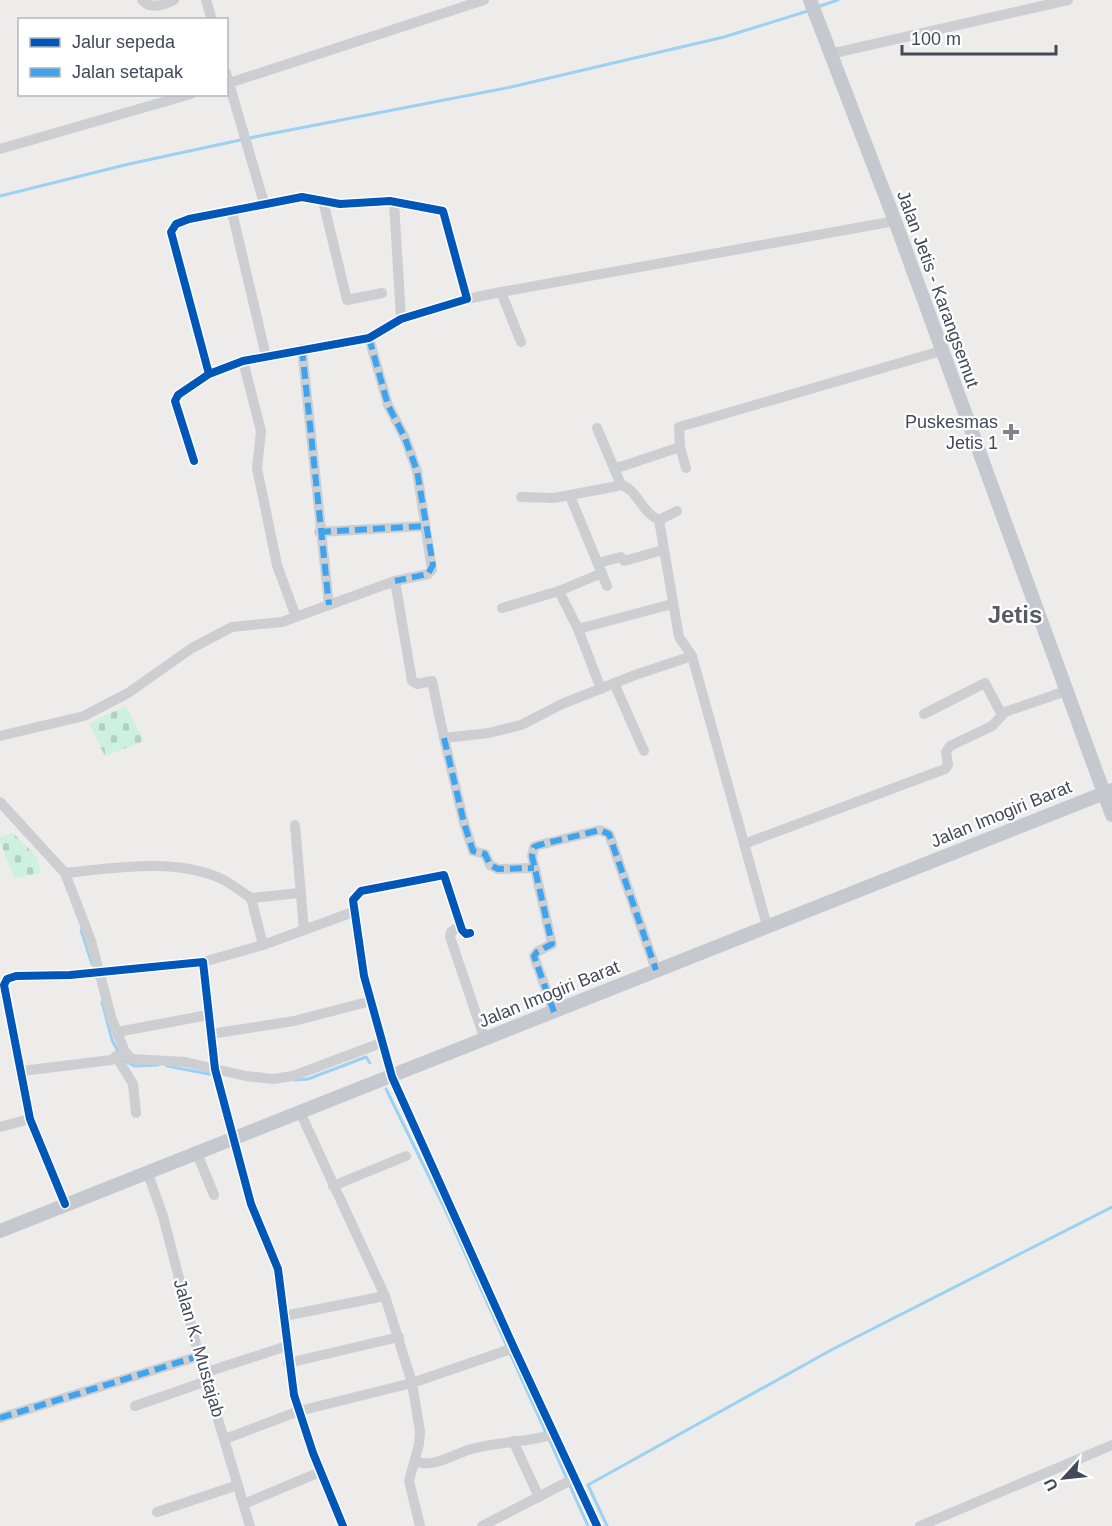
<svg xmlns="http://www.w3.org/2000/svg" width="1112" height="1526" viewBox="0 0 1112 1526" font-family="Helvetica,sans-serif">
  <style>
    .cemetery { fill: url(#cemetery-stones) }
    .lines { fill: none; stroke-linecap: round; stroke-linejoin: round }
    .stream { stroke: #9cd1f2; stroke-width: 3 }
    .minor { stroke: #ccced2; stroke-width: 10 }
    .major { stroke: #c5c8ce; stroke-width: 14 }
    .quiet { stroke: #3fa4ed; stroke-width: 6; stroke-dasharray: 12 6; stroke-linecap: butt }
    .cycleway-casing { stroke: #fff; stroke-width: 11 }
    .cycleway { stroke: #0057b8; stroke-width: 8 }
    .poi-dot { fill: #7e838d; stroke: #fff; stroke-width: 2 }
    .labels { text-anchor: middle; stroke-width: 4.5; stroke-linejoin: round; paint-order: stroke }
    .street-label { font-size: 18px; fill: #424a5a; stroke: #fff }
    .poi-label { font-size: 18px; fill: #424a5a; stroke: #fff; text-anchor: end }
    .district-label { font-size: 24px; font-weight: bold; fill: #575a61; stroke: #fff }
  </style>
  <defs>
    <pattern id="cemetery-stones" width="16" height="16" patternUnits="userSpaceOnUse" patternTransform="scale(1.5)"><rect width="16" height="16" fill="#cdf0df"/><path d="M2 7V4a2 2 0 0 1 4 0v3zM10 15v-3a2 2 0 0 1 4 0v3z" fill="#b1cfc2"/></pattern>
  </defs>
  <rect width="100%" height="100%" fill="#edeceb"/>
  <g class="cemetery">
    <path d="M 126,706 L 144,741 L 105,756 L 89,723 Z"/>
    <path d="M 13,833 L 37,857 L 41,873 L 14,878 L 0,841 L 0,837 Z"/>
  </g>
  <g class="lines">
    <g class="stream">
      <path d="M 817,7 L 838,0"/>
      <path d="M 0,196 L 129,164 L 259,136 L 511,87 L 724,37 L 811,10"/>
      <path d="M 81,930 L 92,964"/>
      <path d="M 102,1002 L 112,1040 L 120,1055"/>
      <path d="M 124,1060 L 134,1066 L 158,1065"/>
      <path d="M 167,1066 L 214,1075"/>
      <path d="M 295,1080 L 308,1079 L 366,1057 L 370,1063"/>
      <path d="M 386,1089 L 445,1209 L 546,1433"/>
      <path d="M 549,1439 L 588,1526"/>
      <path d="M 607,1526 L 588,1485 L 833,1349 L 1112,1207"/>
    </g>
    <g class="minor">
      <path d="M 142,0 C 150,10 164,5 174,0"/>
      <path d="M 206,0 L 212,20"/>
      <path d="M 830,54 L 1068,0"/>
      <path d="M 226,73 L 264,203"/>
      <path d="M 226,84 L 484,0"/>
      <path d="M 0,149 L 191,94"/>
      <path d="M 323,201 L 347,300 L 382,293"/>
      <path d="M 394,202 L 401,319"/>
      <path d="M 232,212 L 266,356"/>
      <path d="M 501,292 L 895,221"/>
      <path d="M 467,299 L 501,292 L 521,342"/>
      <path d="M 302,349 L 329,605"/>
      <path d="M 243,361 L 261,431 L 257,468 L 277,565 L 296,617"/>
      <path d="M 680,447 L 686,468"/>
      <path d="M 194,461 L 175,401 L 178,395 L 209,374 L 243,361 L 369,338 L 401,319 L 467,299 L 443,211 L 390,201 L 340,204 L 302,197 L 189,219 L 176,224 L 171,232 L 209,374"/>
      <path d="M 614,469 L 680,447 L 679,427 L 941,351"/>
      <path d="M 620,484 C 638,490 641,512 659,520 L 679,637 L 692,656 L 767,926"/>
      <path d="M 570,496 L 607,586"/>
      <path d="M 521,497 L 554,498 L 618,486 L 619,480 L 597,428"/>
      <path d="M 659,520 L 677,511"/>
      <path d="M 319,532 L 425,526"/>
      <path d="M 624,561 L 663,550"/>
      <path d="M 598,563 L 621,557"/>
      <path d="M 395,581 L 412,681 L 417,684 L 432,681 L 444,738 L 489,733 L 521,725 L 562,704 L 635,675 L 692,656"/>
      <path d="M 559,591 L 578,629 L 672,604"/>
      <path d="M 502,608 L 559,591 L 602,573"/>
      <path d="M 578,629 L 601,689"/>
      <path d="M 614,683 L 644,751"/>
      <path d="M 924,714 L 985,683 L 1002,715"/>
      <path d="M 0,736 L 84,716 L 128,693 L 192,648 L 232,627 L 282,622 L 395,581 L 428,574 L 432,570 L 417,471 L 405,438 L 388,405 L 369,338"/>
      <path d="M 444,738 L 464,823 L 473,851 L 485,854 L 490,865 L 498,869 L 534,868"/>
      <path d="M 0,802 L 65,873 L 91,941 L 112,1020 L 125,1052 L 132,1059 L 185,1062 L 246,1076 L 273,1079 L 293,1076 L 381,1043"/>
      <path d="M 295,825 L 304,930"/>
      <path d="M 744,844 L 945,769 L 948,765 L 946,752 L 950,746 L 992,726 L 1005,712 L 1066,691"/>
      <path d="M 65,873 C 114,868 178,857 224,880 C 233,885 242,892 251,898 L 299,893"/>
      <path d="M 251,898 L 263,945"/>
      <path d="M 460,926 L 451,932 L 450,937 L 485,1040"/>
      <path d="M 470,933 L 466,934 L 462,930 L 444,875 L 361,891 L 353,900 L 364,976 L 392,1077 L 514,1348 L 597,1526"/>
      <path d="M 203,962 L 263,945 L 353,912"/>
      <path d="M 554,1012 L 534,956 L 537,952 L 552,944 L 532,856 L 534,847 L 539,845 L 600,830 L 609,834 L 656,970"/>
      <path d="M 117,1032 L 208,1015"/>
      <path d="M 211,1034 L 294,1021 L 371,1001"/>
      <path d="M 116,1056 L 133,1084 L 136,1113"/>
      <path d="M 22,1071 L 111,1060 L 126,1054"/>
      <path d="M 300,1112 L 385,1296 L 412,1383 L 420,1431 L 419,1444 L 409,1481 L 420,1526"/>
      <path d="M 0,1127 L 30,1119"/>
      <path d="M 196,1151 L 214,1195"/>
      <path d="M 147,1171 L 163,1216 L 199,1356 L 250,1526"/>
      <path d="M 333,1186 L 406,1156"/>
      <path d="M 65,1204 L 30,1119 L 4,985 L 7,979 L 16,976 L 70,975 L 203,962 L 215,1069 L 251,1204 L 278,1269 L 294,1395 L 313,1453 L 343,1526"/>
      <path d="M 284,1316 L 385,1296"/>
      <path d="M 288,1363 L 399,1337"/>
      <path d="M 204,1373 L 287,1346"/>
      <path d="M 135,1406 L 207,1381"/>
      <path d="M 0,1418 L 199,1356"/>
      <path d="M 225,1439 L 299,1411 L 412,1383 L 514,1348"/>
      <path d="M 513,1441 L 539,1497"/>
      <path d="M 416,1461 C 429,1469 454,1455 468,1450 C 497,1441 527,1443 555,1434"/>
      <path d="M 244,1504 L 320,1472"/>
      <path d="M 157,1512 L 238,1485"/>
      <path d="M 482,1526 L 575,1478"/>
      <path d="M 920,1526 L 1112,1445"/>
    </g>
    <g class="major">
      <path d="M 810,0 L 895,221 L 1112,815"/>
      <path d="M 0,1231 L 1112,790"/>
    </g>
    <g class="quiet">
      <path d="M 369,338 L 388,405 L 405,438 L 417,471 L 433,565 L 428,574 L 395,581"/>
      <path d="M 302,349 L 329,605"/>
      <path d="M 319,532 L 425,526"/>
      <path d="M 444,738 L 464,823 L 473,851 L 485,854 L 490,865 L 498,869 L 534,868"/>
      <path d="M 554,1012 L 534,956 L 537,952 L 552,944 L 532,856 L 534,847 L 539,845 L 600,830 L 609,834 L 656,970"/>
      <path d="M 0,1418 L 199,1356"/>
    </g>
    <g class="cycleway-casing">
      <g id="cycleway">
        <path d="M 194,461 L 175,401 L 178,395 L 209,374 L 243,361 L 369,338 L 401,319 L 467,299 L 443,211 L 390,201 L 340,204 L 302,197 L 189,219 L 176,224 L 171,232 L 209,374"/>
        <path d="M 470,933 L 466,934 L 462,930 L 444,875 L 361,891 L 353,900 L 364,976 L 392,1077 L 514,1348 L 597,1526"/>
        <path d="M 65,1204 L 30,1119 L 4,985 L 7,979 L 16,976 L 70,975 L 203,962 L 215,1069 L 251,1204 L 278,1269 L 294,1395 L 313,1453 L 343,1526"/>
      </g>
    </g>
    <use href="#cycleway" class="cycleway"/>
  </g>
  <path class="poi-dot" d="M1008 423h6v6h6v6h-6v6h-6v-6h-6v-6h6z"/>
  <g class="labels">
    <g class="street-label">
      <text transform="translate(938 289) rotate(70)" y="6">Jalan Jetis - Karangsemut</text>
      <text transform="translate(1001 814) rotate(-22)" y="6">Jalan Imogiri Barat</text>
      <text transform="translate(549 994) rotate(-22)" y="6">Jalan Imogiri Barat</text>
      <text transform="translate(199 1348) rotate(74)" y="6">Jalan K. Mustajab</text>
    </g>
    <g class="poi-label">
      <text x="998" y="428">Puskesmas<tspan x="998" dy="21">Jetis 1</tspan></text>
    </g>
    <g class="district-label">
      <text x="1015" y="623">Jetis</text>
    </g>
  </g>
  <rect x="18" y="18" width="210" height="78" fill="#ffffff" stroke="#b3b7bd" stroke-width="1.5"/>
  <rect x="30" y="38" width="30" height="9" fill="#0057b8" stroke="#b3b7bd" stroke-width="1.5"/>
  <text x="72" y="48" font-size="18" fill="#424a5a">Jalur sepeda</text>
  <rect x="30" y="68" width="30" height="9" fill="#3fa4ed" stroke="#b3b7bd" stroke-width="1.5"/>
  <text x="72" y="78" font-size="18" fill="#424a5a">Jalan setapak</text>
  <g transform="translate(1064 1478) rotate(243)" stroke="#ffffff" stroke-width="4.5" paint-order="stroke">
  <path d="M0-4.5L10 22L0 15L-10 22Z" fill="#424a5a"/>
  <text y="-9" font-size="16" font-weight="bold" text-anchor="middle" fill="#424a5a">U</text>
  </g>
  <path d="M902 45v9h154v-9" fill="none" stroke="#424a5a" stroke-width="3"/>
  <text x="911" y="45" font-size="18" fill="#424a5a" stroke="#ffffff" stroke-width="4.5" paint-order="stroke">100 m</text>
</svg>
